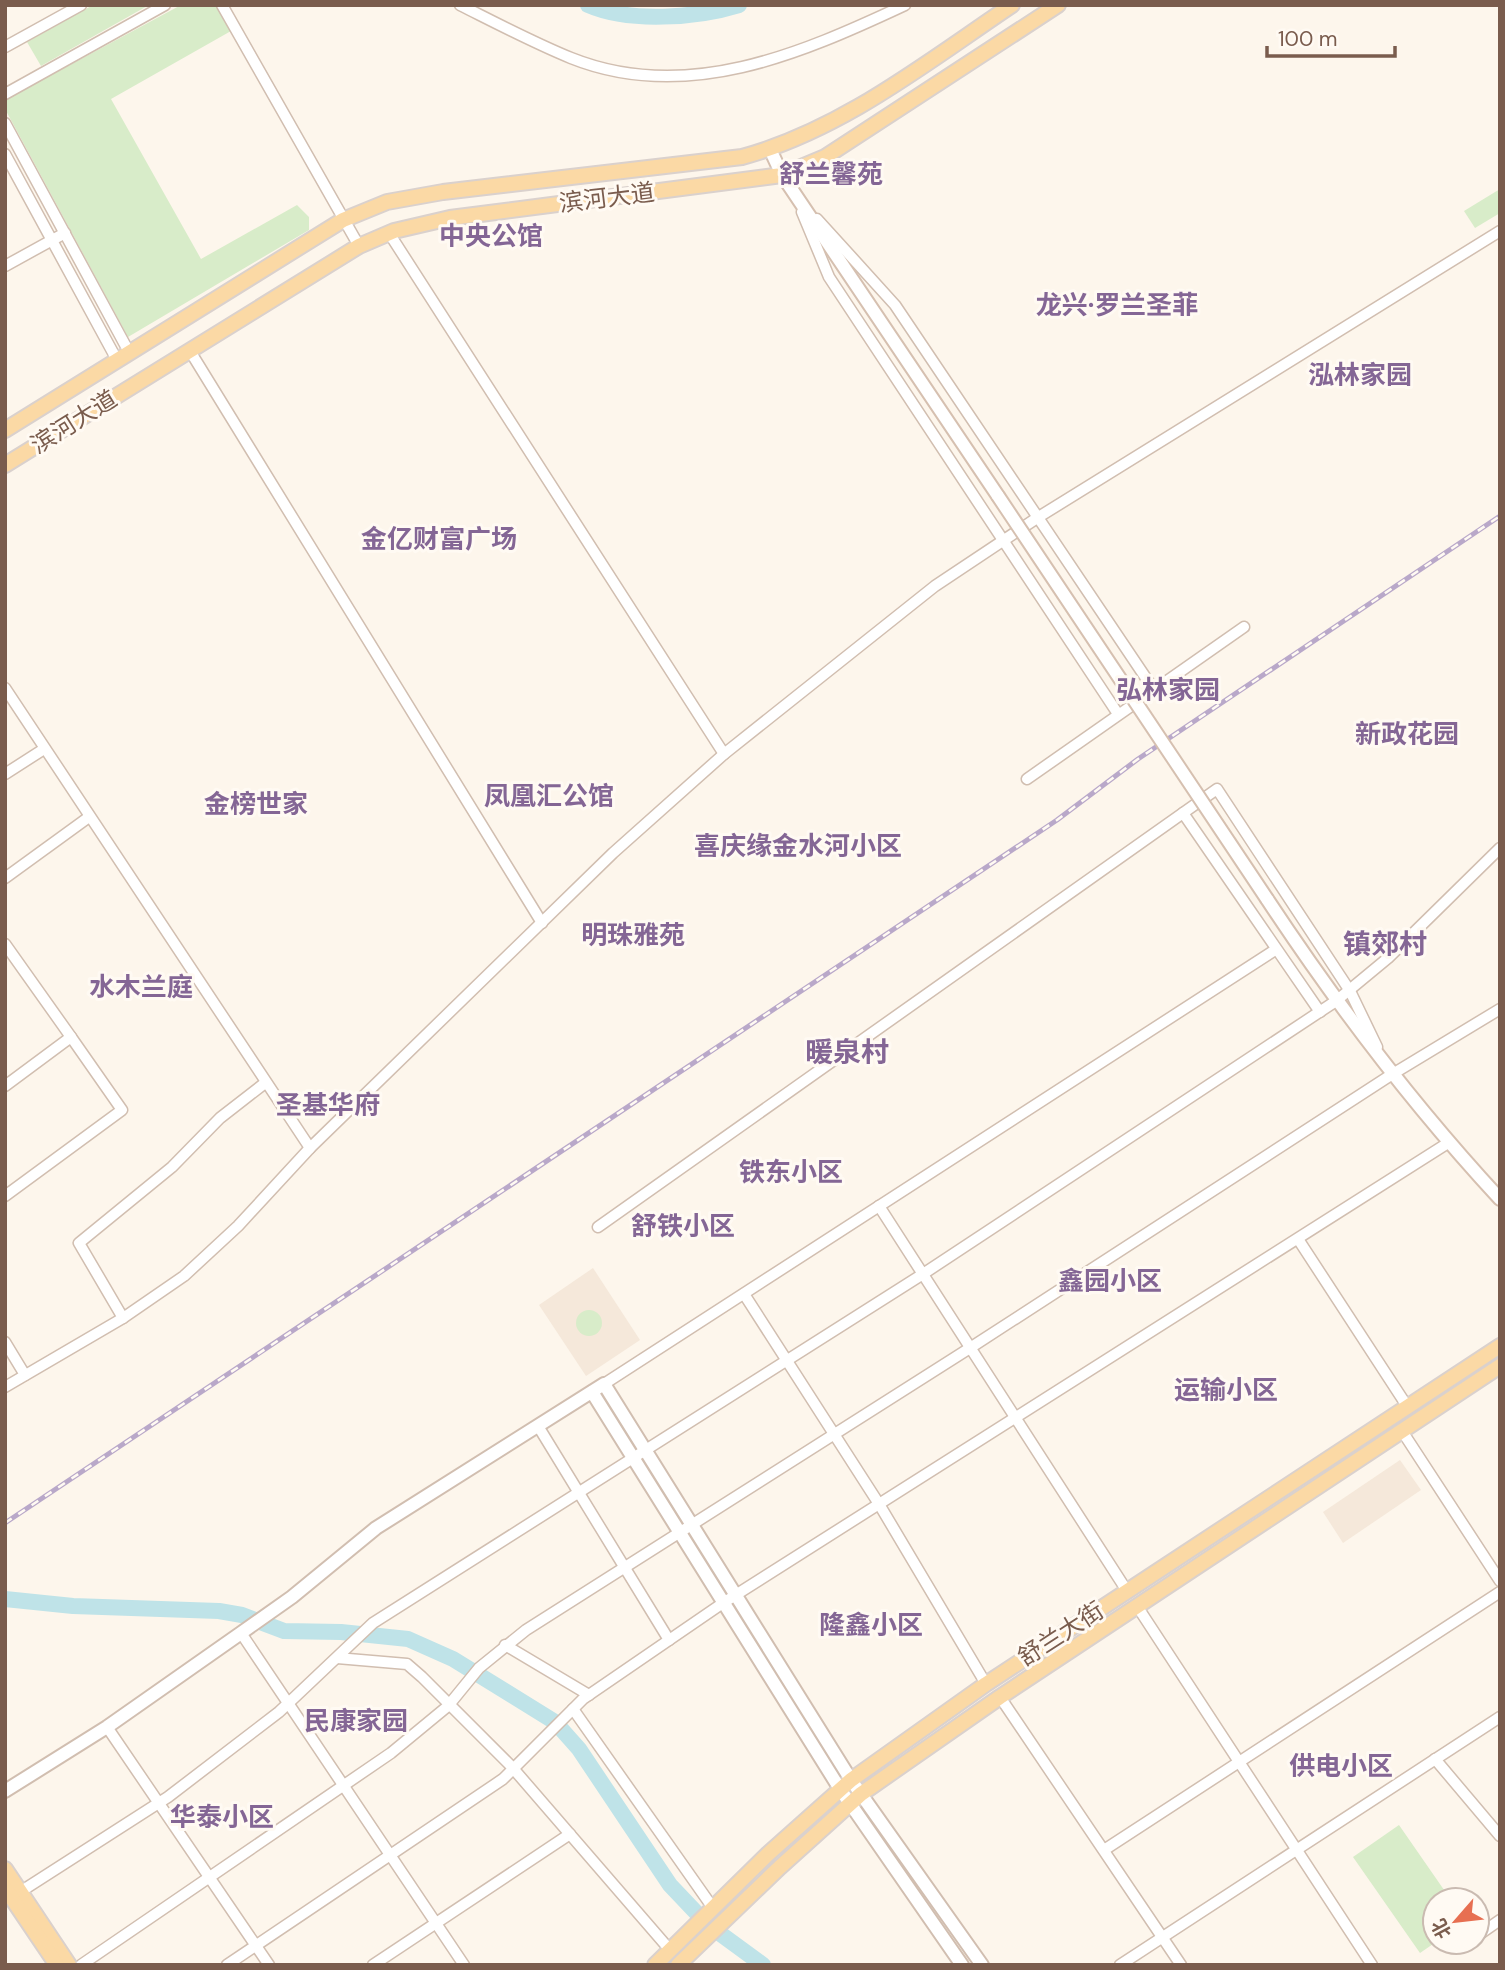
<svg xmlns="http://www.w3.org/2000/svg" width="1505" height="1970" viewBox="0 0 1505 1970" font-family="'DM Sans','Noto Sans SC',sans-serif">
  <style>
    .residential { fill: #f5e8da }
    .green { fill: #d8ecc9 }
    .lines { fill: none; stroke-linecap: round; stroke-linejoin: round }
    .river { stroke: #bfe3e8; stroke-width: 16 }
    .minor-casing { stroke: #d1beb0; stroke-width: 13 }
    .tertiary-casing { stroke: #d1beb0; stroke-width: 16 }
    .secondary-casing { stroke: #d6c0b0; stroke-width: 16 }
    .primary-casing { stroke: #dad1cd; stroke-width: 18 }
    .minor { stroke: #fff; stroke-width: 10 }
    .tertiary { stroke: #fff; stroke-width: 12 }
    .secondary { stroke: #fff; stroke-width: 12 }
    .primary { stroke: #fbd9a5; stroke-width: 14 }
    .rail-casing { stroke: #b9a8c9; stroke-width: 5 }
    .rail { stroke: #fffaf3; stroke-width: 2.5; stroke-dasharray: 8; stroke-linecap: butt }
    .secondary-bridge-casing { stroke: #d6c0b0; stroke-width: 16; stroke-linecap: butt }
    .secondary-bridge { stroke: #fff; stroke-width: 12 }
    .labels { text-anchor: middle; stroke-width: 6; stroke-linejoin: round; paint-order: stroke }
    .street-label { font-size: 24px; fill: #7a5c4d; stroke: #fffaf3 }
    .neighbourhood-label { font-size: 26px; font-weight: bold; fill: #846695; stroke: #fffaf3 }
    .quarter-label { font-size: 28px; font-weight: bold; fill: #846695; stroke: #fffaf3 }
  </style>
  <rect width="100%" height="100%" fill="#fdf6ec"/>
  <g class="residential">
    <path d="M 593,1268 L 640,1340 L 586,1376 L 539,1305 Z"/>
    <path d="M 1400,1460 L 1421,1490 L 1343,1543 L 1323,1512 Z"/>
  </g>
  <g class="green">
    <path d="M 93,5 L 149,5 L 41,66 L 27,42 Z"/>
    <path d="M 181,5 L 216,5 L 231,31 L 111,99 L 201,259 L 297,205 L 309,217 L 309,230 L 128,337 L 5,109 L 5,100 Z"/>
    <path d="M 1500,189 L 1500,213 L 1475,228 L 1464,211 Z"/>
    <circle cx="589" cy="1323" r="13"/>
    <path d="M 1399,1825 L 1451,1900 L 1435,1900 L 1436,1942 L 1420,1953 L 1353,1857 Z"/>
  </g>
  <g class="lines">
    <g class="river">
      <path d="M 588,5 C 629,23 697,18 739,5"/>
      <path d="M 5,1599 L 73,1606 L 219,1611 L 242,1615 L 284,1631 L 341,1632 L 408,1639 L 453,1659 L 555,1722 L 579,1749 L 670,1885 L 707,1924 L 763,1965"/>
    </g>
    <g class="minor-casing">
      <g id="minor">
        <path d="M 222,5 L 359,246"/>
        <path d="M 460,5 C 496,23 534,43 571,58 C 686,104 800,54 905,5"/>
        <path d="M 5,47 L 81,5"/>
        <path d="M 5,94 L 165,5"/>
        <path d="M 5,123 L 129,352"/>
        <path d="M 5,154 L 117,360"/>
        <path d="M 802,212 L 829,277 L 1118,714"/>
        <path d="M 817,219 L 895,305 L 1154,690"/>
        <path d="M 389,233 L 724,754"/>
        <path d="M 5,266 L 65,233"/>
        <path d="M 190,351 L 542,923"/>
        <path d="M 5,688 L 310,1148"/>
        <path d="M 5,774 L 44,749"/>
        <path d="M 1027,779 L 1244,627"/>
        <path d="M 1183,813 L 1320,1012"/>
        <path d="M 5,878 L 89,817"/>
        <path d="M 5,944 L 71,1037"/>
        <path d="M 5,1086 L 71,1037 L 122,1110 L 5,1196"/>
        <path d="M 879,1206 L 1127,1591"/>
        <path d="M 598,1227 L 1217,789 L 1350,991 L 1377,1047"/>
        <path d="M 1298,1239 L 1407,1406"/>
        <path d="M 744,1294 L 879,1504 L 986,1684"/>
        <path d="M 123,1318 L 79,1243 L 172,1167 L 220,1118 L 265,1083"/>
        <path d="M 5,1342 L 25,1375"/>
        <path d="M 604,1384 L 1275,950"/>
        <path d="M 5,1387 L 123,1318 L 184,1276 L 238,1226 L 310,1148 L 613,853 L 724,754 L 935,586 L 1037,518 L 1500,231"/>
        <path d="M 538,1426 L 669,1640"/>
        <path d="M 1402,1431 L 1500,1581"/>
        <path d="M 1137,1606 L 1372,1965"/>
        <path d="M 241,1633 L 464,1965"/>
        <path d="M 505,1645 L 589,1695"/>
        <path d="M 337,1658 L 407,1664 L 422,1677 L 511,1766 L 670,1950"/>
        <path d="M 1000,1697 L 1181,1965"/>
        <path d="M 573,1709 L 713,1908"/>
        <path d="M 107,1727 L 269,1965"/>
        <path d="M 1435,1759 L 1500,1836"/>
        <path d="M 1104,1850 L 1500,1592"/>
        <path d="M 20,1892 L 168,1797 L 279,1712 L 373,1623 L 923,1274 L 1336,1001 L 1388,958 L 1500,848"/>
        <path d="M 1477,1936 L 1500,1920"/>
        <path d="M 81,1965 L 391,1753 L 448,1706 L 479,1668 L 526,1630 L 970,1348 L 1391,1075 L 1500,1009"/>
        <path d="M 227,1965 L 503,1779 L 583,1699 L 723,1603 L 1448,1143"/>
        <path d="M 373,1965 L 570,1834"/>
        <path d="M 1120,1965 L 1500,1717"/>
      </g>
    </g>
    <g class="tertiary-casing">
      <g id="tertiary">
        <path d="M 592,1392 L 840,1789 L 962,1965"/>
        <path d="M 5,1791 L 107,1727 L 241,1633 L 292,1597 L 376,1528 L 604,1384 L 851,1780 L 982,1965"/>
      </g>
    </g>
    <g class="secondary-casing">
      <g id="secondary">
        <path d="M 770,149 L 782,175 L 998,496"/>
        <path d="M 1267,899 C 1337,1005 1413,1105 1500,1199"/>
      </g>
    </g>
    <g class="primary-casing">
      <g id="primary">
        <path d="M 5,430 L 343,220 L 387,202 L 443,192 L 742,157 C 842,130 927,62 1012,5"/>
        <path d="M 5,465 L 359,246 L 394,231 L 450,218 L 782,175 L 825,157 L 1058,5"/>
        <path d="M 5,1869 L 69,1965"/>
        <path d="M 5,1888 L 57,1965"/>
        <path d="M 655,1965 L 768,1854 L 851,1780 L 986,1684 L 1500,1346"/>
        <path d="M 678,1965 L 780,1867 L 861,1794 L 1000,1697 L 1500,1366"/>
      </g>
    </g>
    <use href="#minor" class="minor"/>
    <use href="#tertiary" class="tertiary"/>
    <use href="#secondary" class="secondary"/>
    <use href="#primary" class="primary"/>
    <g class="rail-casing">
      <path id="rail" d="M 5,1523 L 1057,820 L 1138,759 L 1500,516"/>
    </g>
    <use href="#rail" class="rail"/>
    <g class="secondary-bridge-casing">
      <path id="secondary-bridge" d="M 998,496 L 1267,899"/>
    </g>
    <use href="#secondary-bridge" class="secondary-bridge"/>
  </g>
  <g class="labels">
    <g class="street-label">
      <text transform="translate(607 198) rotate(-7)" y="8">滨河大道</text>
      <text transform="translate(74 422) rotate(-32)" y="8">滨河大道</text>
      <text transform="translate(1061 1634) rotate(-33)" y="8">舒兰大街</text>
    </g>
    <g class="neighbourhood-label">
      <text x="831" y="183">舒兰馨苑</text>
      <text x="491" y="245">中央公馆</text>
      <text x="1117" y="314">龙兴·罗兰圣菲</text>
      <text x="1360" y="384">泓林家园</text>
      <text x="439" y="548">金亿财富广场</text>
      <text x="1168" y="699">弘林家园</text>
      <text x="1407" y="743">新政花园</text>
      <text x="549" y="805">凤凰汇公馆</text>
      <text x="256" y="813">金榜世家</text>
      <text x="798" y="855">喜庆缘金水河小区</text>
      <text x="633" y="944">明珠雅苑</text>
      <text x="141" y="996">水木兰庭</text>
      <text x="328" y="1114">圣基华府</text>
      <text x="791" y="1181">铁东小区</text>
      <text x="683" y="1235">舒铁小区</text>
      <text x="1110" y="1290">鑫园小区</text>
      <text x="1226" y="1399">运输小区</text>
      <text x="871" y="1634">隆鑫小区</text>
      <text x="356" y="1730">民康家园</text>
      <text x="1341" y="1775">供电小区</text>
      <text x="222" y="1826">华泰小区</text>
    </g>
    <g class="quarter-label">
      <text x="1385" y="954">镇郊村</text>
      <text x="847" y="1062">暖泉村</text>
    </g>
  </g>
  <rect width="1505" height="1970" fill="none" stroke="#7a5c4d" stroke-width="14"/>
  <g transform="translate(1456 1921) rotate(242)"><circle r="33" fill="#fffaf3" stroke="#cabbb1" stroke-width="2"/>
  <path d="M0-5L12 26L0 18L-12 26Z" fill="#e76f51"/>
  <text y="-10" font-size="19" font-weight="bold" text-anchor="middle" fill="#7a5c4d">北</text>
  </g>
  <path d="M1267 46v10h128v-10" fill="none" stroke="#7a5c4d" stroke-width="3.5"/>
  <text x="1278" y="46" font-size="21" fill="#7a5c4d" stroke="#fffaf3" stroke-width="5" paint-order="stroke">100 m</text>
</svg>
